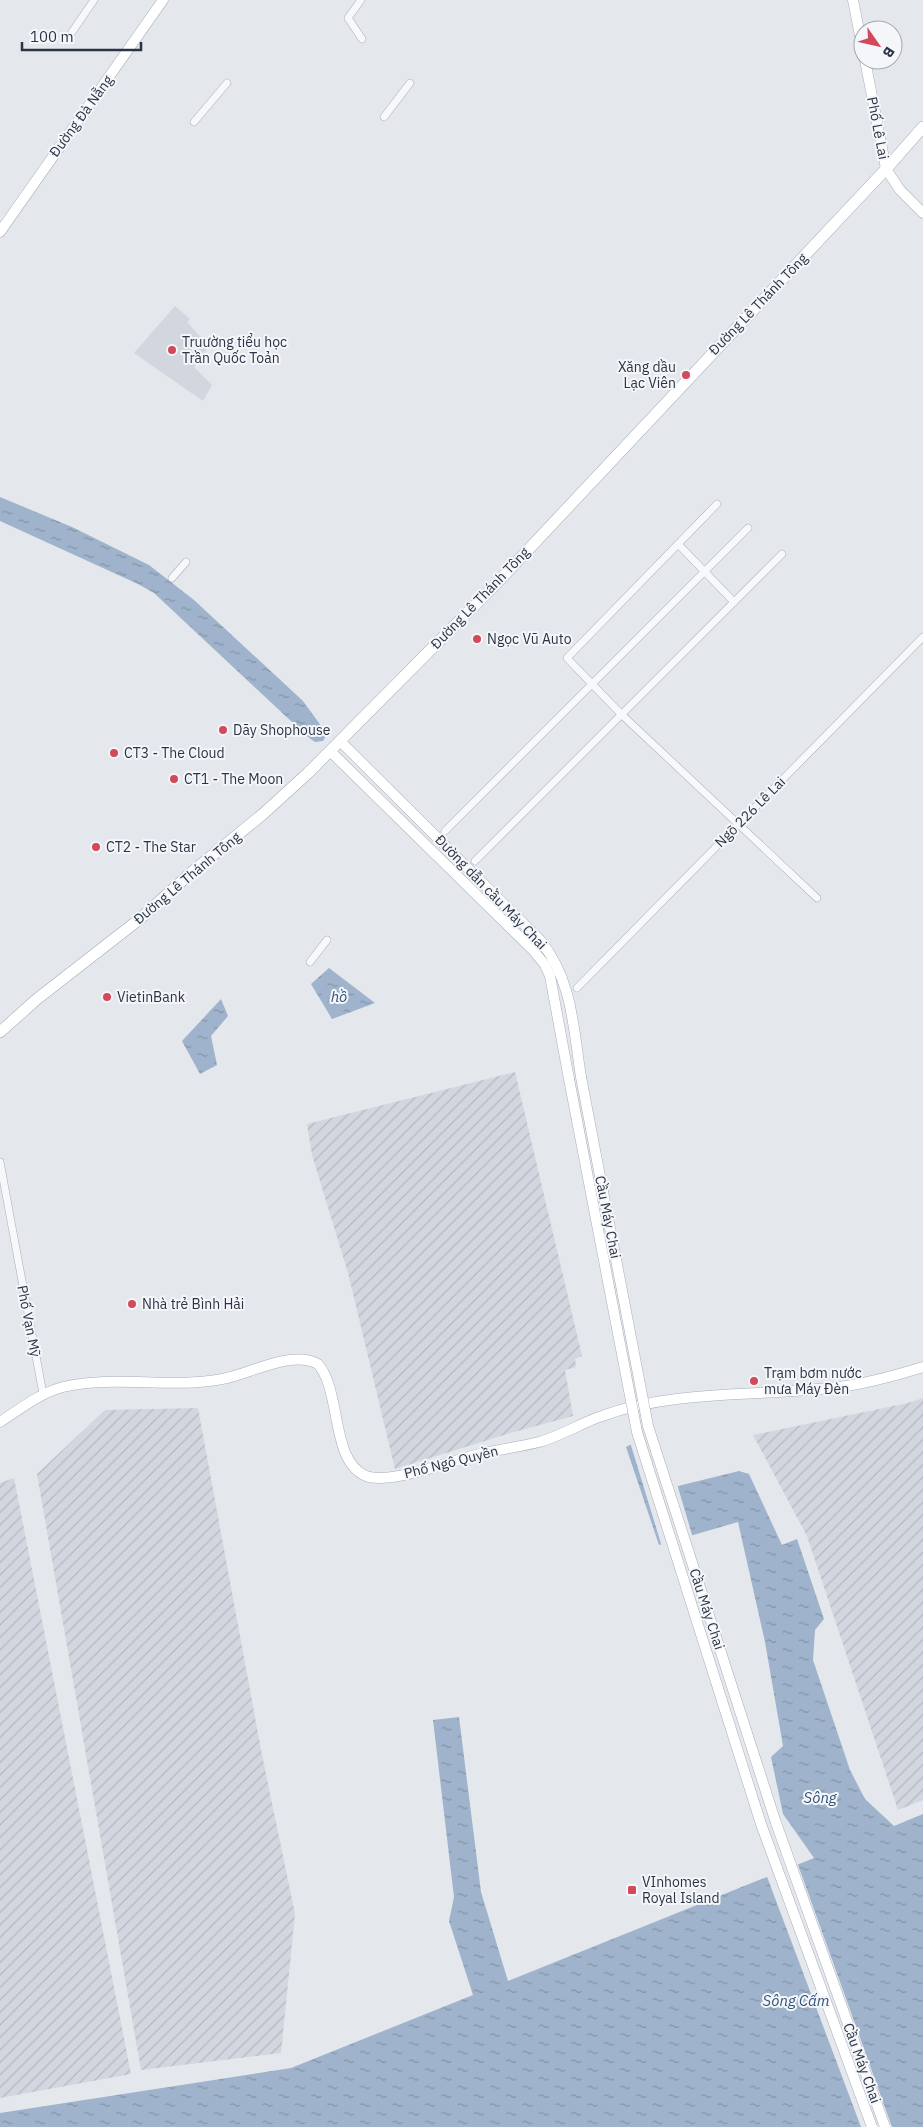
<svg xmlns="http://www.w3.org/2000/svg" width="923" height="2127" viewBox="0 0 923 2127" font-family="'IBM Plex Sans',sans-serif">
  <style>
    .built { fill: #d2d6de }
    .industrial { fill: url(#industrial-furrows) }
    .water { fill: url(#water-ripples) }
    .pier { fill: #e4e7ec }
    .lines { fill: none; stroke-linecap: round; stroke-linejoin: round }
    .street-casing { stroke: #a9aeb7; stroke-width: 8 }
    .secondary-casing { stroke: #a9aeb7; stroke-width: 11 }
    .primary-casing { stroke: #a3abb8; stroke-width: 12 }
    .street { stroke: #f7f8fa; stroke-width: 7 }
    .secondary { stroke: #fff; stroke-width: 10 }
    .primary { stroke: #fff; stroke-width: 11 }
    .secondary-bridge-casing { stroke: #a9aeb7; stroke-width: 11; stroke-linecap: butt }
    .secondary-bridge { stroke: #fff; stroke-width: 10 }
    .poi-dot { fill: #d1495b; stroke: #f4f6f9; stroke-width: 2 }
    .labels { text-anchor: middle; stroke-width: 4; stroke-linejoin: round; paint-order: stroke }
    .street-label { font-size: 14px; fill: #2b3445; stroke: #f4f6f9 }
    .poi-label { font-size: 14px; fill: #2b3445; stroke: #f4f6f9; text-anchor: start }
    .water-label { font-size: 15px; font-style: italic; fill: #34527a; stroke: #f4f6f9 }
  </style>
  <defs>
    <pattern id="industrial-furrows" width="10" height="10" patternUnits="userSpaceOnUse" patternTransform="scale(1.25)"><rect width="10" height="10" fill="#d2d6de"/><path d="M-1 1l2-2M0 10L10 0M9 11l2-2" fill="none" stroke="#b4b8c0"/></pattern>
    <pattern id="water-ripples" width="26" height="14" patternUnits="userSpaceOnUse" patternTransform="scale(1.25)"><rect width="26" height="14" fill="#9fb4cc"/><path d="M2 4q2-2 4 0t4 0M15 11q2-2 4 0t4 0" fill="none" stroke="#8293a7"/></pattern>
  </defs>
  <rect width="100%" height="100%" fill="#e4e7ec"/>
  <path class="built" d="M 175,306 L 190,319 L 187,322 L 209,346 L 194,367 L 212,385 L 203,401 L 134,353 Z"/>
  <g class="industrial">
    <path d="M 515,1072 L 582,1356 L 575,1359 L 576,1367 L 565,1370 L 573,1416 L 507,1434 L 395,1469 L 348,1273 L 312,1155 L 307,1124 Z"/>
    <path d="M 923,1398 L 923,1800 L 898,1810 L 807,1536 L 753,1435 L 908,1403 Z"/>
    <path d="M 198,1408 L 261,1750 L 295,1914 L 281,2053 L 141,2070 L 37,1474 L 105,1410 Z"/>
    <path d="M 14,1478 L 131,2074 L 0,2098 L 0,1483 Z"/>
  </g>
  <g class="water">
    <path d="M 0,497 L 72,527 L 149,565 L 194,600 L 303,701 L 327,734 L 323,741 L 315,742 L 308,737 L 154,593 L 138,584 L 0,521 Z"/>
    <path d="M 329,968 L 375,1003 L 332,1019 L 311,984 Z"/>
    <path d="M 221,999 L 228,1016 L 211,1036 L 217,1065 L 200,1074 L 182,1041 Z"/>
    <path d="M 646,1437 L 663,1481 L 674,1487 L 739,1471 L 749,1474 L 782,1545 L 797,1539 L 824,1619 L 815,1630 L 813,1660 L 850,1770 L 865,1799 L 894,1826 L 923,1814 L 923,2127 L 0,2127 L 0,2113 L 291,2068 L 473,1995 L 449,1921 L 454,1897 L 433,1720 L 459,1717 L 481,1892 L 508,1981 L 814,1858 L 783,1814 L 771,1757 L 783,1746 L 765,1642 L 738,1522 L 659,1545 L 626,1447 Z"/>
  </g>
  <g class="pier">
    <path d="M 645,1435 L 665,1479 L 677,1484 L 693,1538 L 662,1547 L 630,1442 Z"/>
    <path d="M 797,1862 L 892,2127 L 861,2127 L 766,1874 Z"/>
  </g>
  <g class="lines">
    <g class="street-casing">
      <g id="street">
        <path d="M 361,0 L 348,18 L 362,39"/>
        <path d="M 72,32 L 94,0"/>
        <path d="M 384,117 L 410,83"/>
        <path d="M 194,122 L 227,83"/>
        <path d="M 717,504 L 567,658 L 621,714 L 817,898"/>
        <path d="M 678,544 L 734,602"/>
        <path d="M 172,578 L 186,562"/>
        <path d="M 445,831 L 748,528"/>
        <path d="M 475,861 L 782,554"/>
        <path d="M 310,962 L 327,940"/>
        <path d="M 577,988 L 923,637"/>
        <path d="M 0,1162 L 43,1394"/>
      </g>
    </g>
    <g class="secondary-casing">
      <g id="secondary">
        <path d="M 853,0 L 863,51"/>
        <path d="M 865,60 L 886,169 L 900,190 L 923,213"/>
        <path d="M 0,232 L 163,0"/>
        <path d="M 340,741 L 540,940 C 573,981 573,1027 581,1077"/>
        <path d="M 330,751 L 533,950 L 545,965 L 550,976 L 569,1079"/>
        <path d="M 0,1422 C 20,1409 40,1393 63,1387 C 115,1375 170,1389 222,1379 C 248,1375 292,1349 318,1364 C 342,1392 330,1461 366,1476 C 390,1485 453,1460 480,1454 C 500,1449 520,1447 539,1442 C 561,1436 581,1423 602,1416 C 676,1389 762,1397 838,1387 C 866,1384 897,1375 923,1367"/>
      </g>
    </g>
    <g class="primary-casing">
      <path id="primary" d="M 0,1032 L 37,999 L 141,918 L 192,872 L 263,814 L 308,773 L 495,585 L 886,169 L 923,127"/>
    </g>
    <use href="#street" class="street"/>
    <use href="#secondary" class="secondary"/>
    <use href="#primary" class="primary"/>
    <g class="secondary-bridge-casing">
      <g id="secondary-bridge">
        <path d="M 581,1077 L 648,1426 L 776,1823 L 885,2127"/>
        <path d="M 569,1079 L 637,1432 L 761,1824 L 872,2127"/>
      </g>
    </g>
    <use href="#secondary-bridge" class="secondary-bridge"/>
  </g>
  <g class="poi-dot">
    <circle cx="172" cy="350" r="5"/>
    <circle cx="686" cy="375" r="5"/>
    <circle cx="477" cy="639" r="5"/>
    <circle cx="223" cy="730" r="5"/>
    <circle cx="114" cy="753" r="5"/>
    <circle cx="174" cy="779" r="5"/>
    <circle cx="96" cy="847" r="5"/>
    <circle cx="107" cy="997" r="5"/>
    <circle cx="132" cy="1304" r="5"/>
    <circle cx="754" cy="1381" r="5"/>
    <rect x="627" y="1885" width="10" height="10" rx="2.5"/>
  </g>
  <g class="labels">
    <g class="street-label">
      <text transform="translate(81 116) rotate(-54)" y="5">Đường Đà Nẵng</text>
      <text transform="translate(878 128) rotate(79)" y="5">Phố Lê Lai</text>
      <text transform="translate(758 304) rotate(-46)" y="5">Đường Lê Thánh Tông</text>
      <text transform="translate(480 598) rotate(-46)" y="5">Đường Lê Thánh Tông</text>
      <text transform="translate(750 812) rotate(-45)" y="5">Ngõ 226 Lê Lai</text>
      <text transform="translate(187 878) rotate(-40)" y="5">Đường Lê Thánh Tông</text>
      <text transform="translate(491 892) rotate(46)" y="5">Đường dẫn cầu Máy Chai</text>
      <text transform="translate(608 1217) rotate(79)" y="5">Cầu Máy Chai</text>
      <text transform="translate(29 1321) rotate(79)" y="5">Phố Vạn Mỹ</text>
      <text transform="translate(451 1462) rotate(-14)" y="5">Phố Ngô Quyền</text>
      <text transform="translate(707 1609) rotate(72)" y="5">Cầu Máy Chai</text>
      <text transform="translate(862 2063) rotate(70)" y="5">Cầu Máy Chai</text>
    </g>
    <g class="poi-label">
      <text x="182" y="347">Truường tiểu học<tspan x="182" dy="16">Trần Quốc Toản</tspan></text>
      <text x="676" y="372" text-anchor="end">Xăng dầu<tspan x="676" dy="16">Lạc Viên</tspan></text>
      <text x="487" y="644">Ngọc Vũ Auto</text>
      <text x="233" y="735">Dãy Shophouse</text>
      <text x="124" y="758">CT3 - The Cloud</text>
      <text x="184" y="784">CT1 - The Moon</text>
      <text x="106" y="852">CT2 - The Star</text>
      <text x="117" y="1002">VietinBank</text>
      <text x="142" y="1309">Nhà trẻ Bình Hải</text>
      <text x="764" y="1378">Trạm bơm nước<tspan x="764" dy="16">mưa Máy Đèn</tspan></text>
      <text x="642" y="1887">VInhomes<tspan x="642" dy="16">Royal Island</tspan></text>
    </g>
    <g class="water-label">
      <text x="339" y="1002">hồ</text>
      <text x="820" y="1803">Sông</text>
      <text x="796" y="2006">Sông Cấm</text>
    </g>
  </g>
  <g transform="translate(878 45) rotate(124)"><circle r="24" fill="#f4f6f9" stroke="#a4a8b1"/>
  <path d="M0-4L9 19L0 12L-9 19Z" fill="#d1495b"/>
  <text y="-8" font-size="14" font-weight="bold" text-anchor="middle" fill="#2b3445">B</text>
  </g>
  <path d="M22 42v8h119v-8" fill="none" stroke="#2b3445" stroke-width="2.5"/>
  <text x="30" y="42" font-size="15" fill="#2b3445" stroke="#f4f6f9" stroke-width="4" paint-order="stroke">100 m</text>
</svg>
